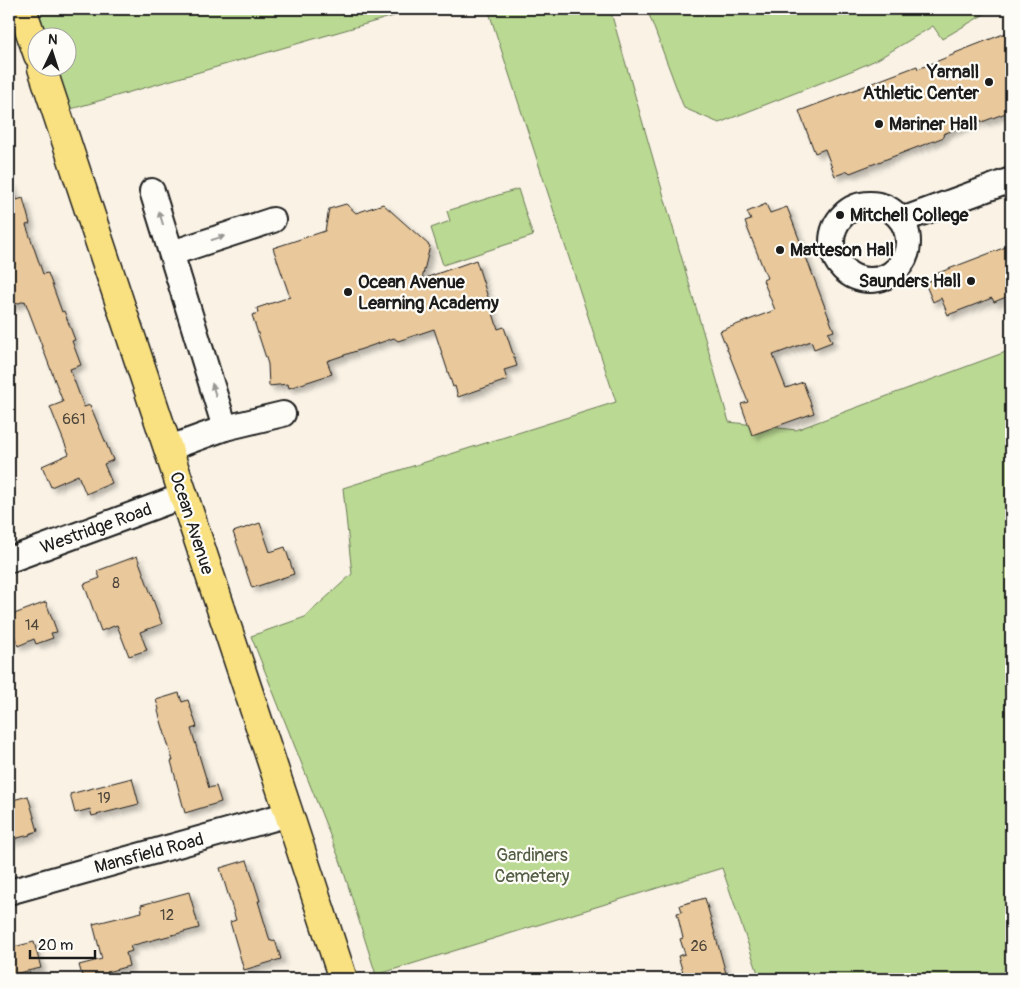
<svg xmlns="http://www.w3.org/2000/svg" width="1020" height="988" viewBox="0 0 1020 988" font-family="Pangolin,sans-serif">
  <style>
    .green { fill: #bad992; stroke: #6b7a57 }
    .building { fill: #e9c89b; stroke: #1c1c1c; filter: url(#shadow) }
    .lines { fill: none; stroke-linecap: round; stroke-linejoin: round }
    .minor-casing { stroke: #1c1c1c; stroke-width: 28 }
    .major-casing { stroke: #1c1c1c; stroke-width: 31 }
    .minor { stroke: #fdfcf7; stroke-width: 24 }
    .major { stroke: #f9e181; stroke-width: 28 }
    .oneway { fill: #989794 }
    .poi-dot { fill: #1c1c1c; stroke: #fdfcf7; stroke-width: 2 }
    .labels { text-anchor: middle; stroke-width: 4.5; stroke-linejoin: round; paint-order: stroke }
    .number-label { font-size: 15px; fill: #4f473c }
    .poi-label { font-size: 18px; font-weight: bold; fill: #1c1c1c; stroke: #fdfcf7; text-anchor: start }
    .street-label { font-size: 18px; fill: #1c1c1c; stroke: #fdfcf7 }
    .park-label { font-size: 18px; fill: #535e45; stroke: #fdfcf7 }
  </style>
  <defs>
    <filter id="shadow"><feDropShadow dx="4.5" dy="4.5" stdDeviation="2.5" flood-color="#0004"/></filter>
  </defs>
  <rect width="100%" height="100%" fill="#f9f2e5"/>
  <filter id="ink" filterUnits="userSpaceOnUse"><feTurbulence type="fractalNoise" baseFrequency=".02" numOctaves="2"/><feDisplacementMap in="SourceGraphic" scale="10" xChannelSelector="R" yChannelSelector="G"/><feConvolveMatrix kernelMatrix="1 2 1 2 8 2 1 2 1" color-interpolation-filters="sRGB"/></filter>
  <g filter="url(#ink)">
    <g class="green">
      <path d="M 22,9 L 418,9 L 57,113 L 42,68 L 68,68 L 68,38 L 38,38 Z"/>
      <path d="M 488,9 L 610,9 L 729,422 L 796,430 L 1011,350 L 1011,979 L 760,979 L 722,868 L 376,975 L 341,863 L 251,636 L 305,617 L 352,574 L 343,488 L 616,402 Z"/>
      <path d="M 647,9 L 993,9 L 942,39 L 933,26 L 878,59 L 856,69 L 719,123 L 684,108 Z"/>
      <path d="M 518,189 L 533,236 L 443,265 L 431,228 L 450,221 L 447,211 Z"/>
    </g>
    <g class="building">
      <path d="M 1011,31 L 1011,111 L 982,122 L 981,120 L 943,134 L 944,137 L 850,173 L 848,171 L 835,176 L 825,149 L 815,153 L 799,111 L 917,66 L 918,69 L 955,54 L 955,53 Z"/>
      <path d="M 9,183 L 11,183 L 17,200 L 23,198 L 30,224 L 26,225 L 43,274 L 48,273 L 62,312 L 64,311 L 75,340 L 72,341 L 81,365 L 70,369 L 84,407 L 90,405 L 113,460 L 104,464 L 112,483 L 86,494 L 78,475 L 51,487 L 42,466 L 69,454 L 50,407 L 63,402 L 25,301 L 9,306 Z"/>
      <path d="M 346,204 L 356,213 L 383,204 L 430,246 L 422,279 L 476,260 L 498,329 L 504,327 L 517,366 L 504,370 L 507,380 L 458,397 L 455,386 L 453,387 L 434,329 L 398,341 L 394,338 L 327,361 L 332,374 L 289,388 L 288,384 L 269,386 L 268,364 L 252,315 L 258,313 L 257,308 L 290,297 L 273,248 L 325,231 L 329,209 Z"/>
      <path d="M 766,204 L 770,213 L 787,207 L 834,331 L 828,333 L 832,342 L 814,349 L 811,341 L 773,355 L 786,388 L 803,382 L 814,413 L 752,435 L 741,404 L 748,402 L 720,331 L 775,310 L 763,280 L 767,278 L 745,222 L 751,220 L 747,212 Z"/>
      <path d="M 1011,245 L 1011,295 L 994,302 L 992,298 L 948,315 L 941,298 L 933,302 L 925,283 L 935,279 L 933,275 Z"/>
      <path d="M 260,523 L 270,552 L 285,547 L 294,574 L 252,588 L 233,532 Z"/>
      <path d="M 137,556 L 162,624 L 140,632 L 147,650 L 129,656 L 117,625 L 101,631 L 84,584 L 100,578 L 97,571 Z"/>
      <path d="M 46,602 L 57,632 L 51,633 L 53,638 L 36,644 L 34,639 L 18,646 L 9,622 L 9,616 Z"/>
      <path d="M 179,693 L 182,702 L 188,700 L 197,727 L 191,729 L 209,788 L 216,786 L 221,802 L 185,813 L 171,761 L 173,761 L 158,711 L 159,709 L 156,700 Z"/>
      <path d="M 132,778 L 139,804 L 92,816 L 90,809 L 75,813 L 70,794 Z"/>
      <path d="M 28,796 L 38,831 L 29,834 L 30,835 L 9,840 L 9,801 Z"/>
      <path d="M 247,860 L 260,901 L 258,901 L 270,941 L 275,940 L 281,959 L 244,970 L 230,922 L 236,920 L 220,868 Z"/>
      <path d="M 189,892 L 199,928 L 130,946 L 132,951 L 126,953 L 129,966 L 107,972 L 109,979 L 83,979 L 79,965 L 102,959 L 93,924 L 142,912 L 141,905 Z"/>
      <path d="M 705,898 L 727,977 L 717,979 L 685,979 L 678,956 L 685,954 L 680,939 L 683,938 L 677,913 L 682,912 L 680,905 Z"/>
      <path d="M 34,942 L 41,968 L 9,975 L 9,948 Z"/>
    </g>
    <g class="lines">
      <g class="minor-casing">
        <g id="minor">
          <path d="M 152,191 L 225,428 L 167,449"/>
          <circle cx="870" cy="242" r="38"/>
          <path d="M 902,220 L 1011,180"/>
          <path d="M 172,253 L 273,220"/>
          <path d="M 225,428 L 283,414"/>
          <path d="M 9,560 L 183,496"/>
          <path d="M 9,892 L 289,814"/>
        </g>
      </g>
      <g class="major-casing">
        <g id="major">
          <path d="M 22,9 L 38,55"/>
          <path d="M 42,68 L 289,814 L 343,979"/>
        </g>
      </g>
      <use href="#minor" class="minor"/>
      <use href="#major" class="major"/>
    </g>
    <defs><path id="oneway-solid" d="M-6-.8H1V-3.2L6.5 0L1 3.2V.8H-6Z" transform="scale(1.25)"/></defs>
    <g class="oneway">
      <use href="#oneway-solid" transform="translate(161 218) rotate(-107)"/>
      <use href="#oneway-solid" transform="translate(218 238) rotate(-18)"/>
      <use href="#oneway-solid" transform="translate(214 390) rotate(-107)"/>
    </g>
  </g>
  <g class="poi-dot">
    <circle cx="989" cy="82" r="5"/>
    <circle cx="879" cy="124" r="5"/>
    <circle cx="840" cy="215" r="5"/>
    <circle cx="780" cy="250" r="5"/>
    <circle cx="971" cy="281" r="5"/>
    <circle cx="348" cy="292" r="5"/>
  </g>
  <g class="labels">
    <g class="number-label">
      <text x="74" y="424">661</text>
      <text x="116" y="588">8</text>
      <text x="32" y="630">14</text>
      <text x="104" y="803">19</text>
      <text x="167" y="920">12</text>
      <text x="699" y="951">26</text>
    </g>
    <g class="poi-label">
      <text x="979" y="78" text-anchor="end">Yarnall<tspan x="979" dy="21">Athletic Center</tspan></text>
      <text x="889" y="130">Mariner Hall</text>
      <text x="850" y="221">Mitchell College</text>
      <text x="790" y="256">Matteson Hall</text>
      <text x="961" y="287" text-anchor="end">Saunders Hall</text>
      <text x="358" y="288">Ocean Avenue<tspan x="358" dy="21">Learning Academy</tspan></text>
    </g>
    <g class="street-label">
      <text transform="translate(192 523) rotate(72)" y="6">Ocean Avenue</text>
      <text transform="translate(96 528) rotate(-20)" y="6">Westridge Road</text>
      <text transform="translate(149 853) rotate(-15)" y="6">Mansfield Road</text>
    </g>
    <g class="park-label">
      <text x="532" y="861">Gardiners<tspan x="532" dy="21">Cemetery</tspan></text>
    </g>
  </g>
  <rect width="1020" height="988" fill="none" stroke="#fdfcf7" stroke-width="30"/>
  <rect x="15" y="15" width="990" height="958" fill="none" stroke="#1c1c1c" stroke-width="2" filter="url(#ink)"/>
  <g transform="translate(52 52) rotate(4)"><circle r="24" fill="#fdfcf7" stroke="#a3a29f"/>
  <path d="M0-4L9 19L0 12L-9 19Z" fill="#1c1c1c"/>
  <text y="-8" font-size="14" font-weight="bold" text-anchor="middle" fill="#1c1c1c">N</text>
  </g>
  <path d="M30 950v8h65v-8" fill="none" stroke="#1c1c1c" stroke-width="2.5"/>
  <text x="38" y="950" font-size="15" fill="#1c1c1c" stroke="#fdfcf7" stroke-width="4" paint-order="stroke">20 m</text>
</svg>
